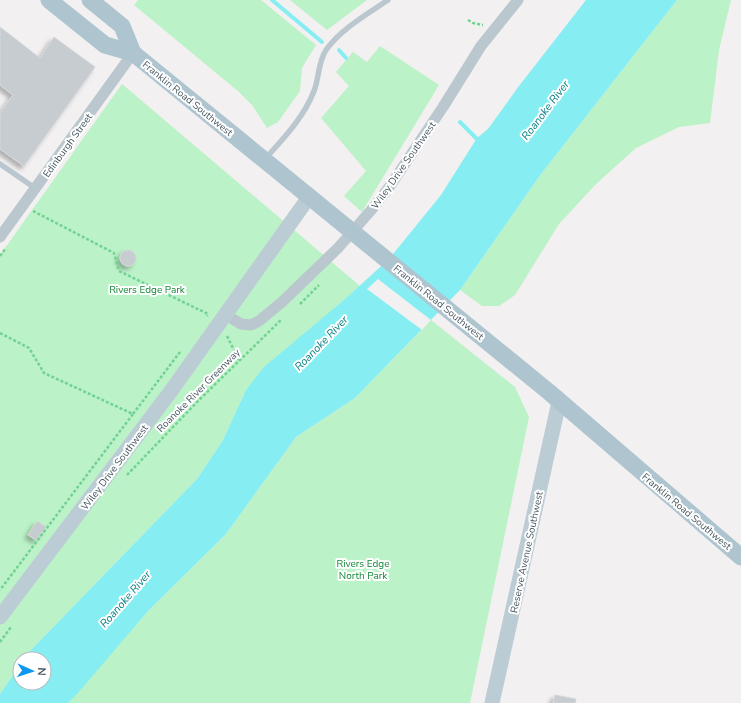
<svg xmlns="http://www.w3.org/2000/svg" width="741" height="703" viewBox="0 0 741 703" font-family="'Nunito Sans',sans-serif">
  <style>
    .green { fill: #bcf2c7 }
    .water { fill: #86eef2 }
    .pier { fill: #f2f0f0 }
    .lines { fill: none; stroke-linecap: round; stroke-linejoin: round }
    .stream { stroke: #86eef2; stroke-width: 4 }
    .building { fill: #c6ccd0; stroke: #d3d7dc; filter: url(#shadow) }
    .path { stroke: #71d392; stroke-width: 2.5; stroke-dasharray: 3 2; stroke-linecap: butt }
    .lane { stroke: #bac7ce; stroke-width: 5.5 }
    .street { stroke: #bac7ce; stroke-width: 11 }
    .secondary { stroke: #bcccd5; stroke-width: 15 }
    .primary { stroke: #aec5d0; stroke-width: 17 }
    .labels { text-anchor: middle; stroke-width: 4; stroke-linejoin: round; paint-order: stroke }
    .street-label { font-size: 10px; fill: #46575f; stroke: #fff }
    .park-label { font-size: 10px; fill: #118637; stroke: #fff }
    .water-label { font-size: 11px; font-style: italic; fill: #068084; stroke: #fff }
  </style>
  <defs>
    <filter id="shadow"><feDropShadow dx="-3.5" dy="3.5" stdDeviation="2" flood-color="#0004"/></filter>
  </defs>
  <rect width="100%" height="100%" fill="#f2f0f0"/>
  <g class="green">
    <path d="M 138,0 L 261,0 L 316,45 L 302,68 L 300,91 L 278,122 L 267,128 L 252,105 L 239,92 L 134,5 Z"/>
    <path d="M 290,0 L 367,0 L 327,30 Z"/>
    <path d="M 677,0 L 731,0 L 719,50 L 710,123 L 679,127 L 636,148 L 596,184 L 559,224 L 515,295 L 499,306 L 482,306 L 460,290 L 541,174 Z"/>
    <path d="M 380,46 L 439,85 L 362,212 L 344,196 L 366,171 L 321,118 L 349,86 L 336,72 L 353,52 L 367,62 Z"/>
    <path d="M 122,84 L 360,286 L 315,325 L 246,390 L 223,440 L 197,479 L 30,651 L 24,659 L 20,659 L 20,665 L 0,694 L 0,255 Z"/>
    <path d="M 431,320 L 515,387 L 529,417 L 470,703 L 68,703 L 149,610 L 226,534 L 296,437 L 355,398 Z"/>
  </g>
  <path class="water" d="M 586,0 L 677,0 L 541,174 L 460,290 L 355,398 L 296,437 L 226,534 L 149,610 L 77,694 L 68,703 L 0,703 L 0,694 L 20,665 L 20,683 L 44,683 L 44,659 L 24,659 L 30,651 L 197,479 L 223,440 L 246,390 L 264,367 L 345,299 L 389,259 L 441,195 L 477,138 L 488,129 L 519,86 Z"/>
  <path class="pier" d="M 378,279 L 431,320 L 422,330 L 367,289 Z"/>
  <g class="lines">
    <g class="stream">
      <path d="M 272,0 L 322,42"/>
      <path d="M 339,50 L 346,58"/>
      <path d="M 460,122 L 480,142"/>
    </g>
  </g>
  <g class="building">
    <path d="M 0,27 L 40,58 L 54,37 L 95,67 L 24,166 L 0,149 L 0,113 L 13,95 L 0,85 Z"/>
    <circle cx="128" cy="258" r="8"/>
    <path d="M 37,521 L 46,527 L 36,540 L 28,535 Z"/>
    <path d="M 555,695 L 576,699 L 575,703 L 553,703 Z"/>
  </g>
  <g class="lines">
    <g class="path">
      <path d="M 468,20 L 473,23 L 483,25"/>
      <path d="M 33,211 L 114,253 L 119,271 L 208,314 L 207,316"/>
      <path d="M 0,256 L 6,248"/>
      <path d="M 300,304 L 319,285"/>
      <path d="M 0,333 L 29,348 L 44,373 L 133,414 L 0,590"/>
      <path d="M 227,336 L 239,360"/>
      <path d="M 133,414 L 180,352"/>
      <path d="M 127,475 L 199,400 L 281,320"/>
      <path d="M 0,642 L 11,627"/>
    </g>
    <g class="lane">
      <path d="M 266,158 C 284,138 304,117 314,91 C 319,79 318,62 326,50 C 341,29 366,15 388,0"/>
      <path d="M 0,164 L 35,188"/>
    </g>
    <g class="street">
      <path d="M 0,237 L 133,53"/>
      <path d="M 226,315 L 241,324 L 251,325 L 259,321 L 282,302 L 338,248 L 373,208 L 390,186 L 443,107 L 481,46 L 518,0"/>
    </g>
    <g class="secondary">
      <path d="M 0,617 L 171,391 L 309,197"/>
      <path d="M 492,703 L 559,402"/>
    </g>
    <g class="primary">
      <path d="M 49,0 L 105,45 L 133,53 L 549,392 L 741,557"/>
      <path d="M 90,0 L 122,26 L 133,53"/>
    </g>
  </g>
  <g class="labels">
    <g class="street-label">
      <text transform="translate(188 98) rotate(39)" y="4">Franklin Road Southwest</text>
      <text transform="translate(67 145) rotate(-54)" y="4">Edinburgh Street</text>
      <text transform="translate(403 165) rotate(-55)" y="4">Wiley Drive Southwest</text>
      <text transform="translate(439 302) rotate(39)" y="4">Franklin Road Southwest</text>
      <text transform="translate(198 390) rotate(-45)" y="4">Roanoke River Greenway</text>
      <text transform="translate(114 467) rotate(-53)" y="4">Wiley Drive Southwest</text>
      <text transform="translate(687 511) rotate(40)" y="4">Franklin Road Southwest</text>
      <text transform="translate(526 552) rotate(-78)" y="4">Reserve Avenue Southwest</text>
    </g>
    <g class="park-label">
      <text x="147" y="293">Rivers Edge Park</text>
      <text x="363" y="567">Rivers Edge<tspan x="363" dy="12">North Park</tspan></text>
    </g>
    <g class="water-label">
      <text transform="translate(545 110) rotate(-53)" y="4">Roanoke River</text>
      <text transform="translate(321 343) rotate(-46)" y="4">Roanoke River</text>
      <text transform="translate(125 599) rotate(-49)" y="4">Roanoke River</text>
    </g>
  </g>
  <g transform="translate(32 671) rotate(93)"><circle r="19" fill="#ffffff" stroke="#b5bcbf"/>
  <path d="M0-3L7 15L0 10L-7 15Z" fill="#0d97ef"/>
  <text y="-6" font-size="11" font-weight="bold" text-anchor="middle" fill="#46575f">N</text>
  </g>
</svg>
